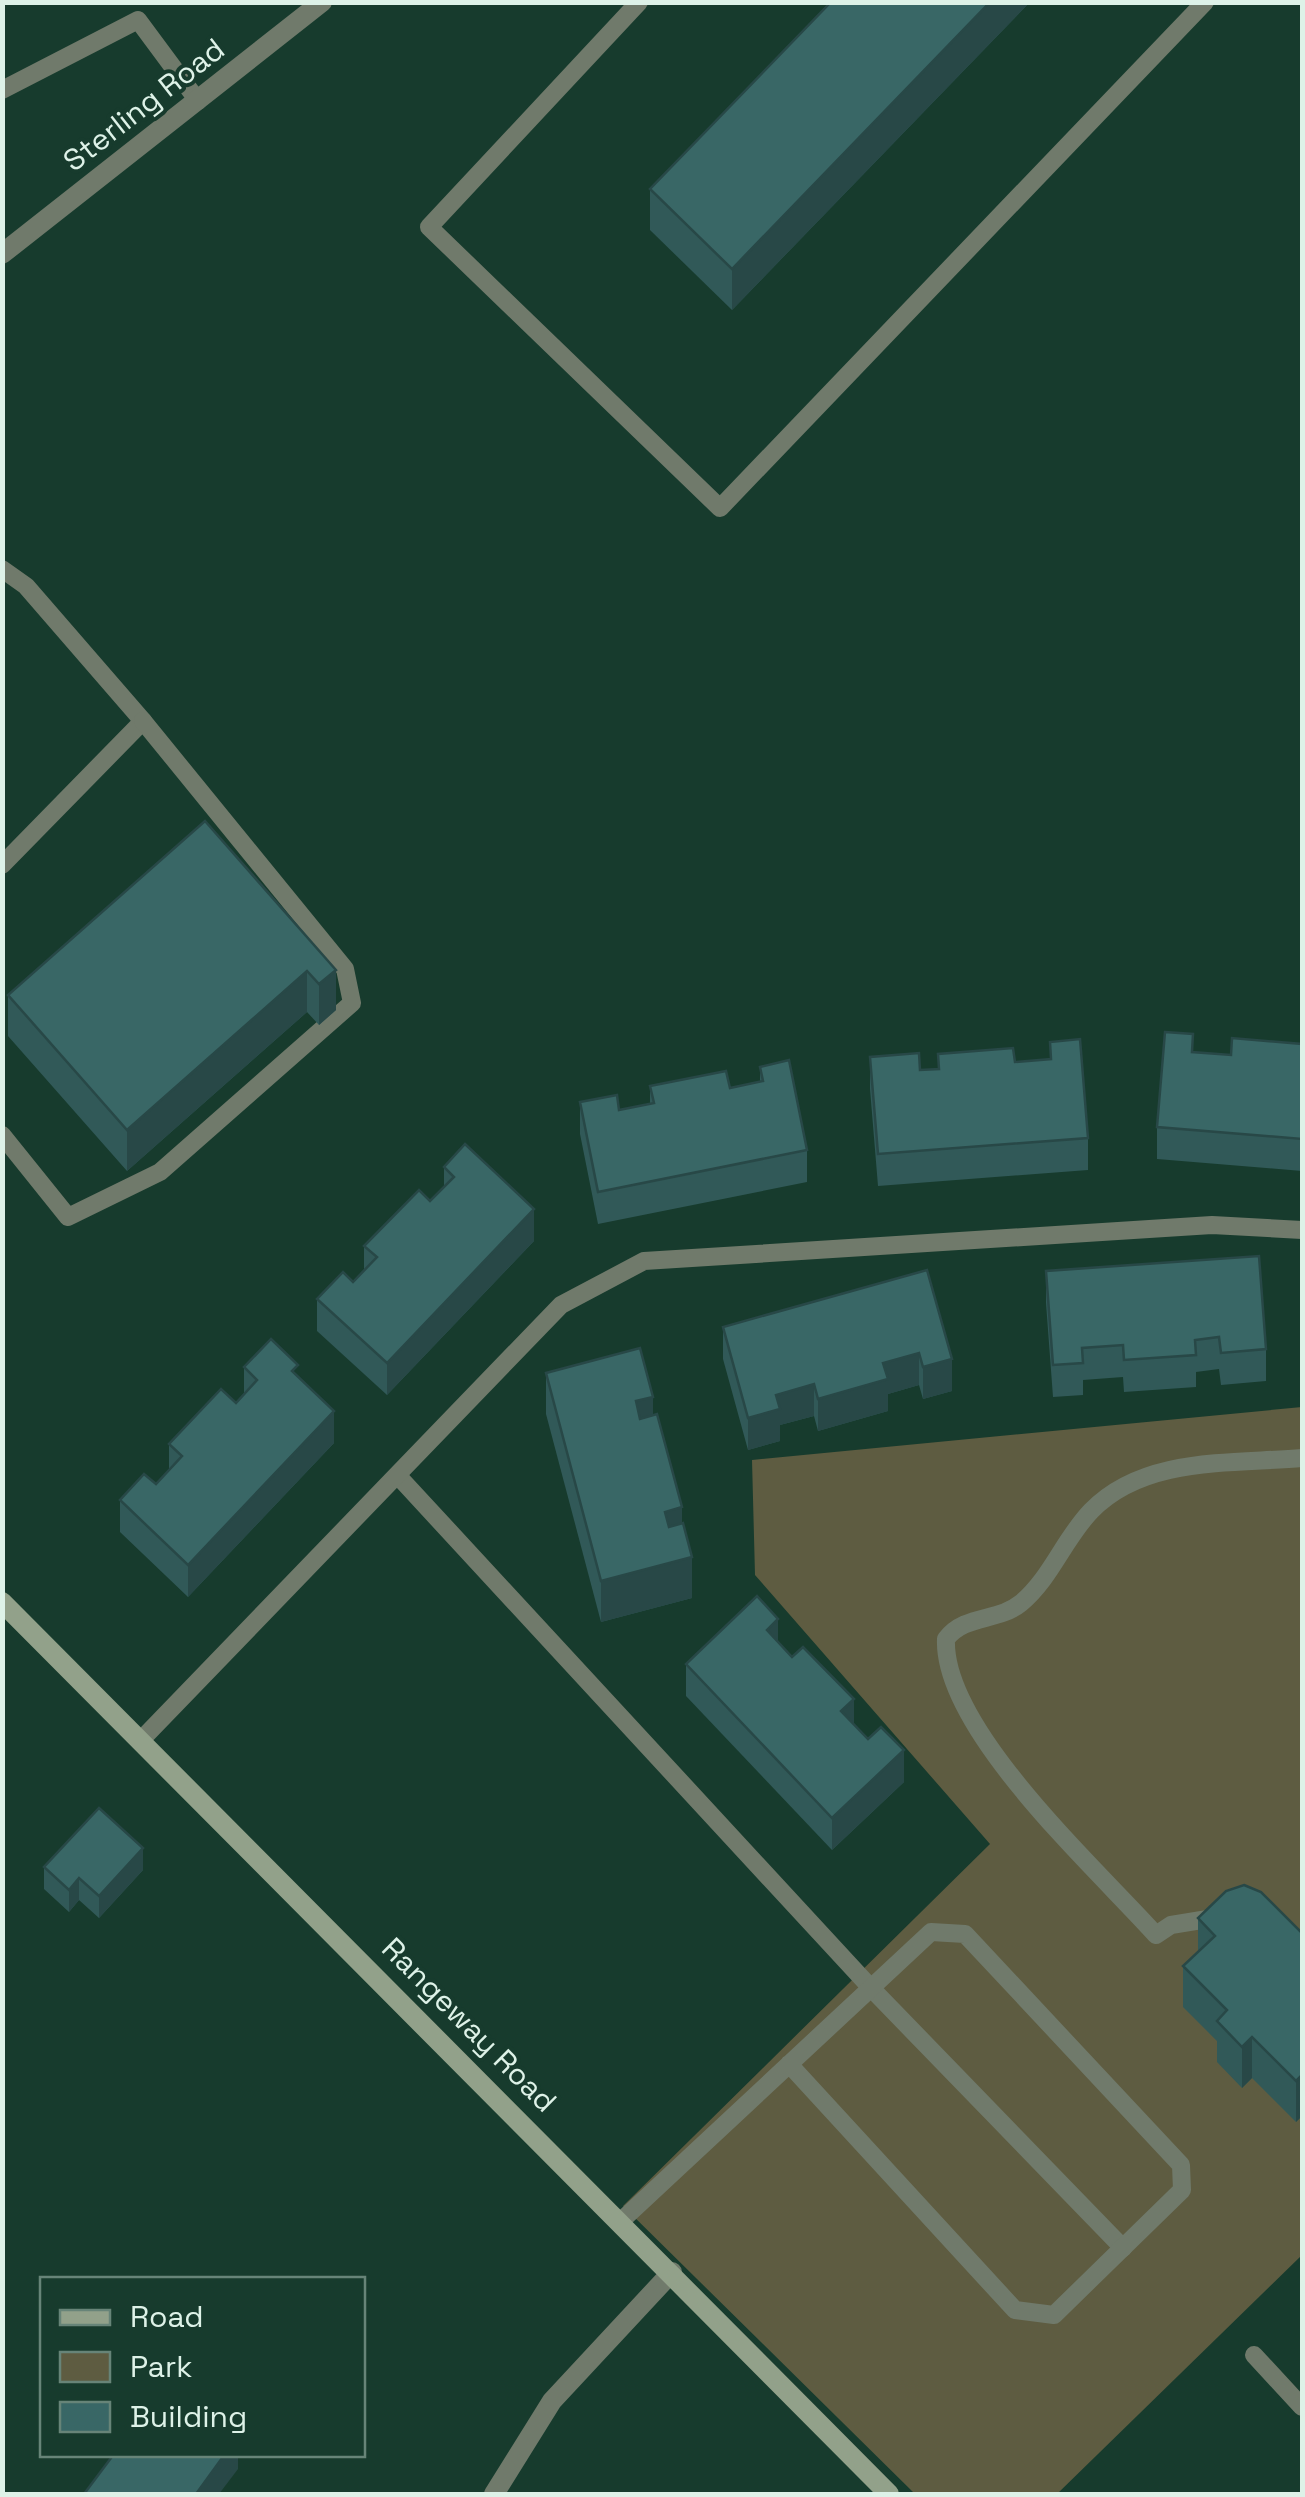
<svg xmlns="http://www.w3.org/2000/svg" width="1305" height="2497" viewBox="0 0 1305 2497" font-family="'Space Grotesk',sans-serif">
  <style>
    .green { fill: #5e5c41 }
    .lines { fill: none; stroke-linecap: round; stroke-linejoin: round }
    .lane { stroke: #707a6b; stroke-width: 18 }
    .street { stroke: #707a6b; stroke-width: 20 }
    .secondary { stroke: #92a18a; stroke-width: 20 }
    .wall { fill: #315958 }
    .shaded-wall { fill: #284847 }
    .building { fill: #396766; stroke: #284847; stroke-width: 2.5 }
    .labels { text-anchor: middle; stroke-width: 8; stroke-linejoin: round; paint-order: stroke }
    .street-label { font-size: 30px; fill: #def2e8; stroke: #173b2d }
  </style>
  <rect width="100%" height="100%" fill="#173b2d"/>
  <path class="green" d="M 1302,1407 L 1302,2255 L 1057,2494 L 915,2494 L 623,2206 L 990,1844 L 755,1575 L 752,1460 Z"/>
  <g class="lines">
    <g class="lane">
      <path d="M 639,2 L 429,227 L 720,508 L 1205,2"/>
      <path d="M 2,90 L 138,20 L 198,101"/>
      <path d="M 2,569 L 26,586 L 143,721 L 2,865"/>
      <path d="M 2,1135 L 68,1217 L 160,1172 L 352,1003 L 345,969 L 143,721"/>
      <path d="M 399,1477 L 871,1988 L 1123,2248"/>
      <path d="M 143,1738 L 561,1305 L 644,1261 L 1212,1225 L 1302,1230"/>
      <path d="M 1220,1917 L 1171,1925 L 1156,1935 C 1097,1869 942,1729 946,1639 C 965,1614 998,1622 1021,1603 C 1051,1578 1064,1539 1091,1511 C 1144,1456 1232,1464 1302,1458"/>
      <path d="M 621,2221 L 931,1932 L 965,1934 L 1181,2165 L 1182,2190 L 1054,2315 L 1015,2310 L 789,2064"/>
      <path d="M 1254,2355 L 1302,2407"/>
    </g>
    <g class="street">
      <path d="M 2,254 L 322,2"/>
      <path d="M 494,2494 L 552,2401 L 672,2272"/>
    </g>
    <path class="secondary" d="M 2,1602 L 889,2494"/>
  </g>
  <g class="wall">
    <path d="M 830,2 L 1030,2 L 732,310 L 650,230 L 650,189 Z"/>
    <path d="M 336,970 L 336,1010 L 319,1025 L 307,1012 L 127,1171 L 8,1036 L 8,995 Z"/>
    <path d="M 1050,1042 L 1088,1138 L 1088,1170 L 878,1186 L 870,1089 L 870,1057 L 920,1070 L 938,1069 L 938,1054 L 1015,1062 L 1050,1059 Z"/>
    <path d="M 1302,1044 L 1302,1171 L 1157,1159 L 1157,1127 L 1193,1052 L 1231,1055 Z"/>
    <path d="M 760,1067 L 807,1150 L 807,1182 L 598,1224 L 580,1134 L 580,1102 L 619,1110 L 650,1104 L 650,1086 L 730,1088 L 760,1082 Z"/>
    <path d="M 444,1167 L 534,1241 L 387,1395 L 317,1331 L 317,1299 L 353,1282 L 364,1270 L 364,1246 L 430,1201 L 444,1187 Z"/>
    <path d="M 927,1270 L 952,1391 L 923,1399 L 919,1385 L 888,1394 L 888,1411 L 818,1431 L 814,1416 L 780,1425 L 780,1441 L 748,1450 L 723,1359 L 723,1327 Z"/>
    <path d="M 1046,1271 L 1266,1349 L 1266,1381 L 1221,1385 L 1219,1369 L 1196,1372 L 1196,1387 L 1124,1392 L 1123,1377 L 1083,1380 L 1083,1395 L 1053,1397 L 1046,1303 Z"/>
    <path d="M 244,1367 L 298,1377 L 334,1443 L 188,1597 L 120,1532 L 120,1500 L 156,1484 L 169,1470 L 169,1444 L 236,1403 L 244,1394 Z"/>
    <path d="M 546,1373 L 653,1416 L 682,1524 L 692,1598 L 601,1622 L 546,1414 Z"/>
    <path d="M 778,1643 L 854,1725 L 904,1782 L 832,1850 L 686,1696 L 686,1664 Z"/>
    <path d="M 44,1867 L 143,1870 L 99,1918 L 79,1900 L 69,1912 L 44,1889 Z"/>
    <path d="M 1198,1918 L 1302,1933 L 1302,2116 L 1296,2122 L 1252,2078 L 1242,2088 L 1217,2062 L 1217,2041 L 1183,2007 L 1183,1966 L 1198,1952 Z"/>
  </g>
  <g class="shaded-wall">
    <path d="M 990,2 L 1030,2 L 732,310 L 732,269 Z"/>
    <path d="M 336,970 L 336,1010 L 319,1025 L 319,984 Z"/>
    <path d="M 307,971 L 307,1012 L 127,1171 L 127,1130 Z"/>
    <path d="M 534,1209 L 534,1241 L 387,1395 L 387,1363 Z"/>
    <path d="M 919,1353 L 919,1385 L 888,1394 L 888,1411 L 818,1431 L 818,1399 L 883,1363 Z"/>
    <path d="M 952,1359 L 952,1391 L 923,1399 L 923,1367 Z"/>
    <path d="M 814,1384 L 814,1416 L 780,1425 L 780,1441 L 748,1450 L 748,1418 L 776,1395 Z"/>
    <path d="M 653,1397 L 653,1438 L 636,1442 L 636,1401 Z"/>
    <path d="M 334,1411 L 334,1443 L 188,1597 L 188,1565 Z"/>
    <path d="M 682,1507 L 682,1548 L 665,1553 L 665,1512 Z"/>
    <path d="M 692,1557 L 692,1598 L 601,1622 L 601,1581 Z"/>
    <path d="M 778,1619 L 778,1651 L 767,1630 Z"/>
    <path d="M 854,1699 L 854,1731 L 841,1711 Z"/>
    <path d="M 904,1750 L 904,1782 L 832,1850 L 832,1818 Z"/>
    <path d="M 143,1848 L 143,1870 L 99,1918 L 99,1896 Z"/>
    <path d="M 79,1878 L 79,1900 L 69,1912 L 69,1890 Z"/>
    <path d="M 1252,2037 L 1252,2078 L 1242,2088 L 1242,2047 Z"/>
    <path d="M 1302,2075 L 1302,2116 L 1296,2122 L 1296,2081 Z"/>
    <path d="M 225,2454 L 238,2454 L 238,2469 L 219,2494 L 196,2494 Z"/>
  </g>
  <g class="building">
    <path d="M 831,2 L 990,2 L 732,269 L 650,189 Z"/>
    <path d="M 205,821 L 336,970 L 319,984 L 307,971 L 127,1130 L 8,995 Z"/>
    <path d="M 1165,1032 L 1193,1034 L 1192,1052 L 1231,1055 L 1232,1038 L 1302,1044 L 1302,1139 L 1157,1127 Z"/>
    <path d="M 1080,1039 L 1088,1138 L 878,1154 L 870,1057 L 919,1053 L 920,1070 L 939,1069 L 938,1054 L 1013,1048 L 1015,1062 L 1051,1059 L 1050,1042 Z"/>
    <path d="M 789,1060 L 807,1150 L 598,1192 L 580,1102 L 617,1095 L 619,1110 L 654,1103 L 650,1086 L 726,1071 L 730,1088 L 763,1081 L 760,1067 Z"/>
    <path d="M 465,1144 L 534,1209 L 387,1363 L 317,1299 L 343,1272 L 353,1282 L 377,1257 L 364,1246 L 419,1190 L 430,1201 L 454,1177 L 444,1167 Z"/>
    <path d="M 1259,1256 L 1266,1349 L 1221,1353 L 1219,1337 L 1195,1340 L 1196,1355 L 1124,1360 L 1123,1345 L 1082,1348 L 1083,1363 L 1053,1365 L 1046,1271 Z"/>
    <path d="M 927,1270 L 952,1359 L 923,1367 L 919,1353 L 883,1363 L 888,1379 L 818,1399 L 814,1384 L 776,1395 L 780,1409 L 748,1418 L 723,1327 Z"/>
    <path d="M 271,1339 L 298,1365 L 292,1371 L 334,1411 L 188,1565 L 120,1500 L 144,1474 L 156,1484 L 182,1456 L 169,1444 L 221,1389 L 236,1403 L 257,1380 L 244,1367 Z"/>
    <path d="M 640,1348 L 653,1397 L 636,1401 L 640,1419 L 657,1414 L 682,1507 L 665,1512 L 669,1527 L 683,1523 L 692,1557 L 601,1581 L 546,1373 Z"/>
    <path d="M 757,1596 L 778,1619 L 767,1630 L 792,1657 L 803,1647 L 854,1699 L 841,1711 L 868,1739 L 881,1727 L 904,1750 L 832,1818 L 686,1664 Z"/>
    <path d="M 99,1808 L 143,1848 L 99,1896 L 79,1878 L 69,1890 L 44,1867 Z"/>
    <path d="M 1244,1885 L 1261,1892 L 1302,1933 L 1302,2075 L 1296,2081 L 1252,2037 L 1242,2047 L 1217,2021 L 1227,2010 L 1183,1966 L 1215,1936 L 1198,1918 L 1226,1891 Z"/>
    <path d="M 114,2454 L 225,2454 L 196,2494 L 84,2494 Z"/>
  </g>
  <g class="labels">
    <g class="street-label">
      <text transform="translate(144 105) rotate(-38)" y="10">Sterling Road</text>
      <text transform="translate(469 2025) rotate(45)" y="10">Rangeway Road</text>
    </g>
  </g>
  <rect width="1305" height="2497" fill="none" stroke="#def2e8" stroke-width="10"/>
  <rect x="40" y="2277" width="325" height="180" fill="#173b2d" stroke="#678478" stroke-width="2.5"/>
  <rect x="60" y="2310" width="50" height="15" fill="#92a18a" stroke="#678478" stroke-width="2.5"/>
  <text x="130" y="2327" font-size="30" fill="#def2e8">Road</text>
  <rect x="60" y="2352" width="50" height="30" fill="#5e5c41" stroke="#678478" stroke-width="2.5"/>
  <text x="130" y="2377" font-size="30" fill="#def2e8">Park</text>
  <rect x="60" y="2402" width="50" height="30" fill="#396766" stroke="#678478" stroke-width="2.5"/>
  <text x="130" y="2427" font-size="30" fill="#def2e8">Building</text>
</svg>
